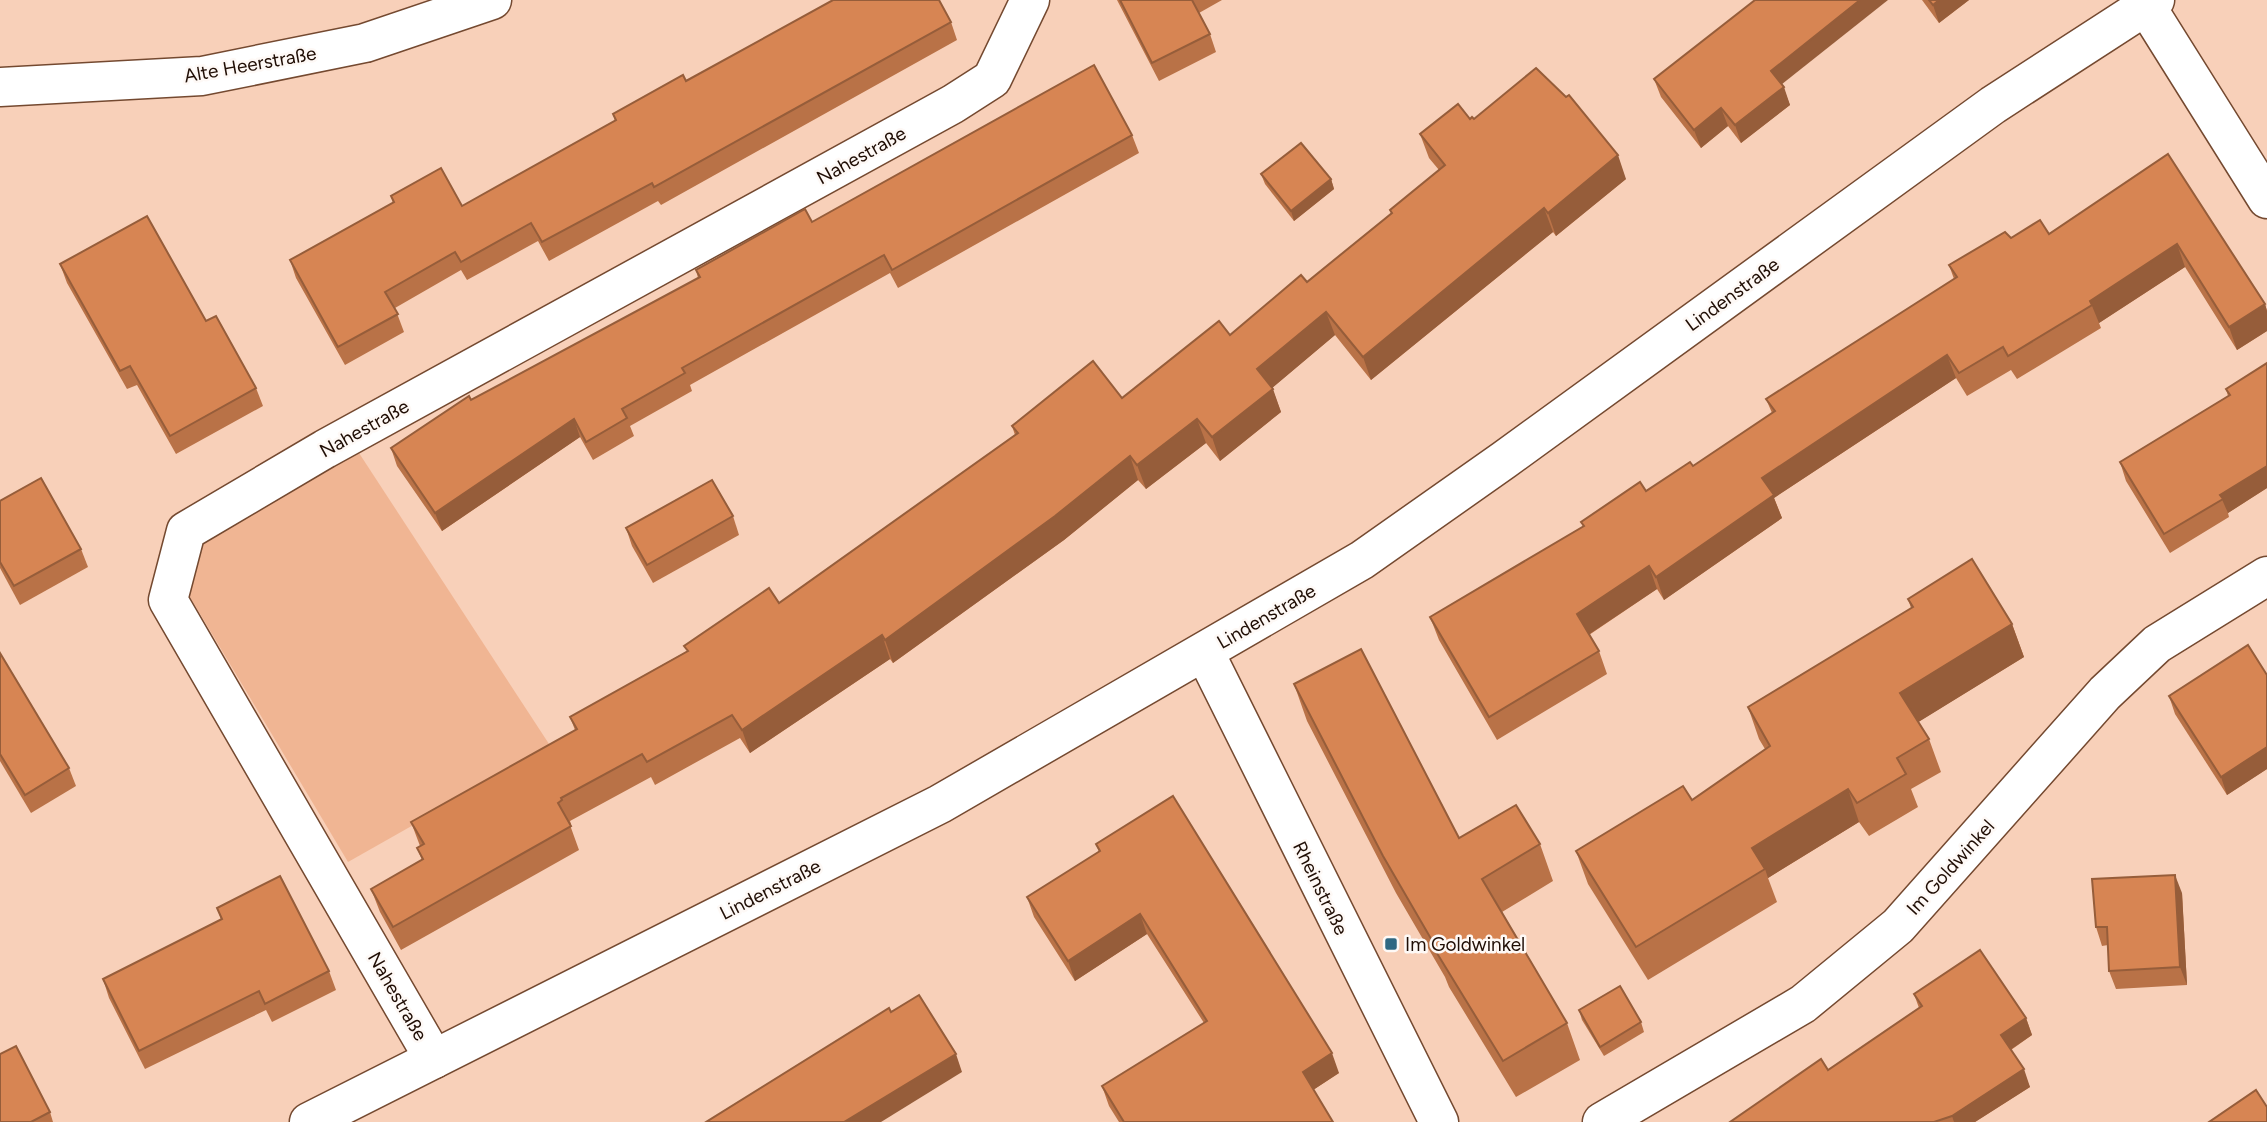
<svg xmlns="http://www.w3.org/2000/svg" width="2267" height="1122" viewBox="0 0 2267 1122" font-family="Figtree,sans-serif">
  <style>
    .green { fill: #f0b593 }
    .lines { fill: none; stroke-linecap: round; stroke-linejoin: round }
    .minor-casing { stroke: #744930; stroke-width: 41 }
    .tertiary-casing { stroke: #744930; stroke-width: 41 }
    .minor { stroke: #fff; stroke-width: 38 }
    .tertiary { stroke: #fff; stroke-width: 38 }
    .wall { fill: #b97247 }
    .shaded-wall { fill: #965d3a }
    .building { fill: #d78553; stroke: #965d3a; stroke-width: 2 }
    .poi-dot { fill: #306882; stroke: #fef9f6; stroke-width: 2.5 }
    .labels { text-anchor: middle; stroke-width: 5; stroke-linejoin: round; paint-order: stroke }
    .street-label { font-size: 19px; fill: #200e05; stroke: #fef9f6 }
    .poi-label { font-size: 19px; fill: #200e05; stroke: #fef9f6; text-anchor: start }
  </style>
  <rect width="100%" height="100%" fill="#f8d0b9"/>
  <path class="green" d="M 359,453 L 551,747 L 348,862 L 187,592 L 202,537 Z"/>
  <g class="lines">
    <g class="minor-casing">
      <g id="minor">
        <path d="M 2146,6 L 2267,199"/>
        <path d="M 1205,653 L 1439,1122"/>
        <path d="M 434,1059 L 168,600 L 186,531 L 325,449 L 953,104 L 992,79 L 1030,0"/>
        <path d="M 309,1122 L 940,804 L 1362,560 L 1504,460 L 1993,105 L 2155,0"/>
        <path d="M 1602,1122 L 1803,1004 L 1898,926 L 2105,693 L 2157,644 L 2267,576"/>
      </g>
    </g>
    <g class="tertiary-casing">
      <path id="tertiary" d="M 0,87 L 202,76 L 365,43 L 492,0"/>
    </g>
    <use href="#minor" class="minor"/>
    <use href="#tertiary" class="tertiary"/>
  </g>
  <g class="wall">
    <path d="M 1117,0 L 1222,0 L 1199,13 L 1210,34 L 1216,52 L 1159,81 Z"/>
    <path d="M 1922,0 L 1969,0 L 1939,23 Z"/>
    <path d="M 951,22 L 957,40 L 661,205 L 658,201 L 549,261 L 538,241 L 467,280 L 461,270 L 395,308 L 404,332 L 345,365 L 296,278 L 290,260 L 393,203 L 391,196 L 462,206 L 615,121 L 613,114 L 686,81 Z"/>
    <path d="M 1654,79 L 1782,85 L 1790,105 L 1741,143 L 1728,126 L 1701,148 L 1661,97 Z"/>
    <path d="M 1470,119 L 1626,179 L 1556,236 L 1553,232 L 1371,380 L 1335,335 L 1272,388 L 1281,412 L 1220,461 L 1206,443 L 1146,489 L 1138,480 L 1064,540 L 893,663 L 890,659 L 750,753 L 740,738 L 655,785 L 651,777 L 570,821 L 571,824 L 570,825 L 579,850 L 401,950 L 380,912 L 371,889 L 422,860 L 417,848 L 420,846 L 411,822 L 575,730 L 570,717 L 687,651 L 684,646 L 779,603 L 1015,435 L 1012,426 L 1122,398 L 1230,335 L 1307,282 L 1391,214 L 1390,210 L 1439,170 L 1429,158 L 1420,134 Z"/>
    <path d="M 1132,135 L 1139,153 L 898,288 L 890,273 L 690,385 L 692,391 L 630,426 L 634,436 L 593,460 L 580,437 L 442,531 L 397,466 L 391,448 L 471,400 L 698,278 L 696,270 L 812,222 Z"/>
    <path d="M 2168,154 L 2265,304 L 2267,311 L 2267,331 L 2237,350 L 2185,267 L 2099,323 L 2101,328 L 2017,379 L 2011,370 L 1967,396 L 1956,378 L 1774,498 L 1782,518 L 1664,600 L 1657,589 L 1589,635 L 1599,651 L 1607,674 L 1497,740 L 1439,640 L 1430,617 L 1583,527 L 1581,522 L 1646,491 L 1693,466 L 1772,413 L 1766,399 L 1954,279 L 1949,265 L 2011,238 L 2049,234 Z"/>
    <path d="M 1261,174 L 1331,179 L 1334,189 L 1294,221 L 1265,184 Z"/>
    <path d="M 60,264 L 206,321 L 256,388 L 263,406 L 176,454 L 137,385 L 127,389 L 67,283 Z"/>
    <path d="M 2267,363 L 2267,488 L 2228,513 L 2229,517 L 2170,553 L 2126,481 L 2120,462 L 2228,396 L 2226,389 Z"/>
    <path d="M 0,501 L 81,549 L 88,567 L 20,605 L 0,568 Z"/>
    <path d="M 733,516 L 739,535 L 653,583 L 632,546 L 626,528 Z"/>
    <path d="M 1908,599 L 2012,624 L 2024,657 L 1918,722 L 1929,739 L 1941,772 L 1911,789 L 1918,807 L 1869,836 L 1859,822 L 1768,878 L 1777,902 L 1648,980 L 1588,884 L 1576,851 L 1692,800 L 1765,749 L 1759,739 L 1748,707 L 1911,608 Z"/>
    <path d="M 0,653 L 69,768 L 76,786 L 31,813 L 0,761 Z"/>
    <path d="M 2267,675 L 2267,769 L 2227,795 L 2175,714 L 2169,696 Z"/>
    <path d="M 1294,684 L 1459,838 L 1540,844 L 1553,881 L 1502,912 L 1567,1023 L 1580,1060 L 1516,1097 L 1449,987 L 1445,977 L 1396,893 L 1307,721 Z"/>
    <path d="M 1096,844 L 1339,1073 L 1313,1090 L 1333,1122 L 1119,1122 L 1109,1106 L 1102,1086 L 1204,1023 L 1147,934 L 1075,981 L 1034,917 L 1027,897 L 1099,852 Z"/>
    <path d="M 2182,893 L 2187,985 L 2116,989 L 2109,971 L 2108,945 L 2102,946 L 2096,927 Z"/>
    <path d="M 217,908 L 329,971 L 336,990 L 272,1022 L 266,1010 L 145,1069 L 109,998 L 103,979 L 221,919 Z"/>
    <path d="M 1914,994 L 2026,1018 L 2032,1035 L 2011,1050 L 2030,1087 L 1975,1122 L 1730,1122 L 1828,1070 L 1919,1008 Z"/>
    <path d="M 1579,1010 L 1641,1022 L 1644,1032 L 1604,1056 L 1582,1020 Z"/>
    <path d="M 50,1112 L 53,1122 L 0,1122 Z"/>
  </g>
  <g class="shaded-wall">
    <path d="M 1860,0 L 1888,0 L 1777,88 L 1771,71 Z"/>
    <path d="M 1939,0 L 1969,0 L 1939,23 L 1933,5 Z"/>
    <path d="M 1784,87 L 1790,105 L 1741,143 L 1735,125 Z"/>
    <path d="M 1721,108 L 1728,126 L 1701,148 L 1694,130 Z"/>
    <path d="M 1618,155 L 1626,179 L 1556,236 L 1548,213 Z"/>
    <path d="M 1331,179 L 1334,189 L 1294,221 L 1291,211 Z"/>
    <path d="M 1544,208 L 1553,232 L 1371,380 L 1363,357 Z"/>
    <path d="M 2177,244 L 2185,267 L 2099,323 L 2090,301 Z"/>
    <path d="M 2265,304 L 2267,311 L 2267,331 L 2237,350 L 2229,327 Z"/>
    <path d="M 1326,312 L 1335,335 L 1266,393 L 1257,369 Z"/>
    <path d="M 1947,355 L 1956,378 L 1774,498 L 1782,518 L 1664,600 L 1656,577 L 1762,478 Z"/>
    <path d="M 1273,389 L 1281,412 L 1220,461 L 1212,437 Z"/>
    <path d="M 574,419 L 580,437 L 442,531 L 435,513 Z"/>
    <path d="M 1197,419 L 1206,443 L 1146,489 L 1137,465 Z"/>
    <path d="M 1130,456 L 1138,480 L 1064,540 L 893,663 L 885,640 Z"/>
    <path d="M 2267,466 L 2267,488 L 2228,513 L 2220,495 Z"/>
    <path d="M 1649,566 L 1657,589 L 1585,637 L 1577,614 Z"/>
    <path d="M 2012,624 L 2024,657 L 1912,726 L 1900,693 Z"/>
    <path d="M 882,635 L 890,659 L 750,753 L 742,730 Z"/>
    <path d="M 2267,747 L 2267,769 L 2227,795 L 2221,777 Z"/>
    <path d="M 1848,789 L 1859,822 L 1768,878 L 1765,869 L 1752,848 Z"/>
    <path d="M 2175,875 L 2182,893 L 2187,985 L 2180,967 Z"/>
    <path d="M 1140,914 L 1147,934 L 1075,981 L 1068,961 Z"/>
    <path d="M 2026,1018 L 2032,1035 L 2007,1052 L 2001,1035 Z"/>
    <path d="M 1332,1053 L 1339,1073 L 1310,1092 L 1303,1072 Z"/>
    <path d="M 956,1054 L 962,1072 L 881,1122 L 844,1122 Z"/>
    <path d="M 2024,1069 L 2030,1087 L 1975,1122 L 1954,1122 L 1952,1116 Z"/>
  </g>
  <g class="building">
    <path d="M 833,0 L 939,0 L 951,22 L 654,187 L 652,183 L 542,242 L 531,223 L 461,262 L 455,252 L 385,292 L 398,314 L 338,347 L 290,260 L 394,202 L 391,196 L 441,168 L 462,206 L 616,120 L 613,114 L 683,75 L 686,81 Z"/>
    <path d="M 1120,0 L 1192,0 L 1210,34 L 1152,63 Z"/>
    <path d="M 1755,0 L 1860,0 L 1771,71 L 1784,87 L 1735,125 L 1721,108 L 1694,130 L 1654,79 Z"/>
    <path d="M 1929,0 L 1939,0 L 1933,5 Z"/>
    <path d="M 1094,65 L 1132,135 L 892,270 L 884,255 L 682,368 L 685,373 L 622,409 L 627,418 L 586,442 L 574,419 L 435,513 L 391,448 L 469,396 L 471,400 L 700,277 L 696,270 L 805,209 L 812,222 Z"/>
    <path d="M 1536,68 L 1566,97 L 1569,95 L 1618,155 L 1548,213 L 1544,208 L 1363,357 L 1326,312 L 1257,369 L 1273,389 L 1212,437 L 1197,419 L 1137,465 L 1130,456 L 1055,516 L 885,640 L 882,635 L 742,730 L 732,715 L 647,762 L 642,754 L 561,798 L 562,800 L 558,803 L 571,826 L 393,927 L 371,889 L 423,859 L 417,848 L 424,844 L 411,822 L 577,729 L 570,717 L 688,651 L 684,646 L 769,588 L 779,603 L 1018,433 L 1012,426 L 1093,361 L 1122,398 L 1219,321 L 1230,335 L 1301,275 L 1307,282 L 1392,213 L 1390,210 L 1445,165 L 1420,134 L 1458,104 L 1470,119 L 1472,117 L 1474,119 Z"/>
    <path d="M 1301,143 L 1331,179 L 1291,211 L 1261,174 Z"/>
    <path d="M 2168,154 L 2265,304 L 2229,327 L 2177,244 L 2090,301 L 2092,305 L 2008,356 L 2003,347 L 1959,373 L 1947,355 L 1762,478 L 1774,495 L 1656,577 L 1649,566 L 1577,614 L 1599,651 L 1489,717 L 1430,617 L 1584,526 L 1581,522 L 1640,482 L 1646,491 L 1690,462 L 1693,466 L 1775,411 L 1766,399 L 1957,277 L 1949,265 L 2005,232 L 2011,238 L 2040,220 L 2049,234 Z"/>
    <path d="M 147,216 L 206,321 L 216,316 L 256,388 L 170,436 L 130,366 L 120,371 L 60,264 Z"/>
    <path d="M 2267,363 L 2267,466 L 2220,495 L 2223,499 L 2164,534 L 2120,462 L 2230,395 L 2226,389 Z"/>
    <path d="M 41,478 L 81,549 L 14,586 L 0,562 L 0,501 Z"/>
    <path d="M 712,480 L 733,516 L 647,565 L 626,528 Z"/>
    <path d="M 1972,559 L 2012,624 L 1900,693 L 1929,739 L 1897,758 L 1906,774 L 1857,803 L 1848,789 L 1752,848 L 1765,869 L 1636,947 L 1576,851 L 1683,786 L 1692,800 L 1770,746 L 1748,707 L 1913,607 L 1908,599 Z"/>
    <path d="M 2248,645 L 2267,675 L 2267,747 L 2221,777 L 2169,696 Z"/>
    <path d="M 1361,649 L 1459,838 L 1516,805 L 1540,844 L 1482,879 L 1567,1023 L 1503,1061 L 1435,950 L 1437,949 L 1383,856 L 1294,684 Z"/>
    <path d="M 0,653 L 69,768 L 25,795 L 0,754 Z"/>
    <path d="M 1173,796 L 1332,1053 L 1303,1072 L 1333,1122 L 1124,1122 L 1102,1086 L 1207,1021 L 1140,914 L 1068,961 L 1027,897 L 1100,851 L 1096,844 Z"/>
    <path d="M 2175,875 L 2180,967 L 2109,971 L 2107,927 L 2096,927 L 2092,879 Z"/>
    <path d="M 280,876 L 329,971 L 265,1004 L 259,991 L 139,1051 L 103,979 L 222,919 L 217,908 Z"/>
    <path d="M 1980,950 L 2026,1018 L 2001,1035 L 2024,1069 L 1952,1116 L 1934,1122 L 1730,1122 L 1821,1059 L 1828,1070 L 1922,1006 L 1914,994 Z"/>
    <path d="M 1620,986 L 1641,1022 L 1600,1047 L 1579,1010 Z"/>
    <path d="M 919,995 L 956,1054 L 844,1122 L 706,1122 L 889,1008 L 891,1012 Z"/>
    <path d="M 16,1046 L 50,1112 L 31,1122 L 0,1122 L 0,1054 Z"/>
    <path d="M 2256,1090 L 2267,1107 L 2267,1122 L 2209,1122 Z"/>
  </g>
  <rect class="poi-dot" x="1384" y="937" width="14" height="14" rx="3.5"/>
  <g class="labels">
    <g class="street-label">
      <text transform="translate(250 64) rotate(-10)" y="7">Alte Heerstraße</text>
      <text transform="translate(861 155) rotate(-29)" y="7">Nahestraße</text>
      <text transform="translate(1732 294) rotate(-36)" y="7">Lindenstraße</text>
      <text transform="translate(364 428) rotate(-29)" y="7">Nahestraße</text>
      <text transform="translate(1266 616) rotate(-30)" y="7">Lindenstraße</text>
      <text transform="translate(1950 867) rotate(-48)" y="7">Im Goldwinkel</text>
      <text transform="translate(1321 888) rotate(64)" y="7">Rheinstraße</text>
      <text transform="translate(770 889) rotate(-27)" y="7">Lindenstraße</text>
      <text transform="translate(398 996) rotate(60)" y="7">Nahestraße</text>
    </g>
    <g class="poi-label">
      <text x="1405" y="951">Im Goldwinkel</text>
    </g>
  </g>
</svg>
